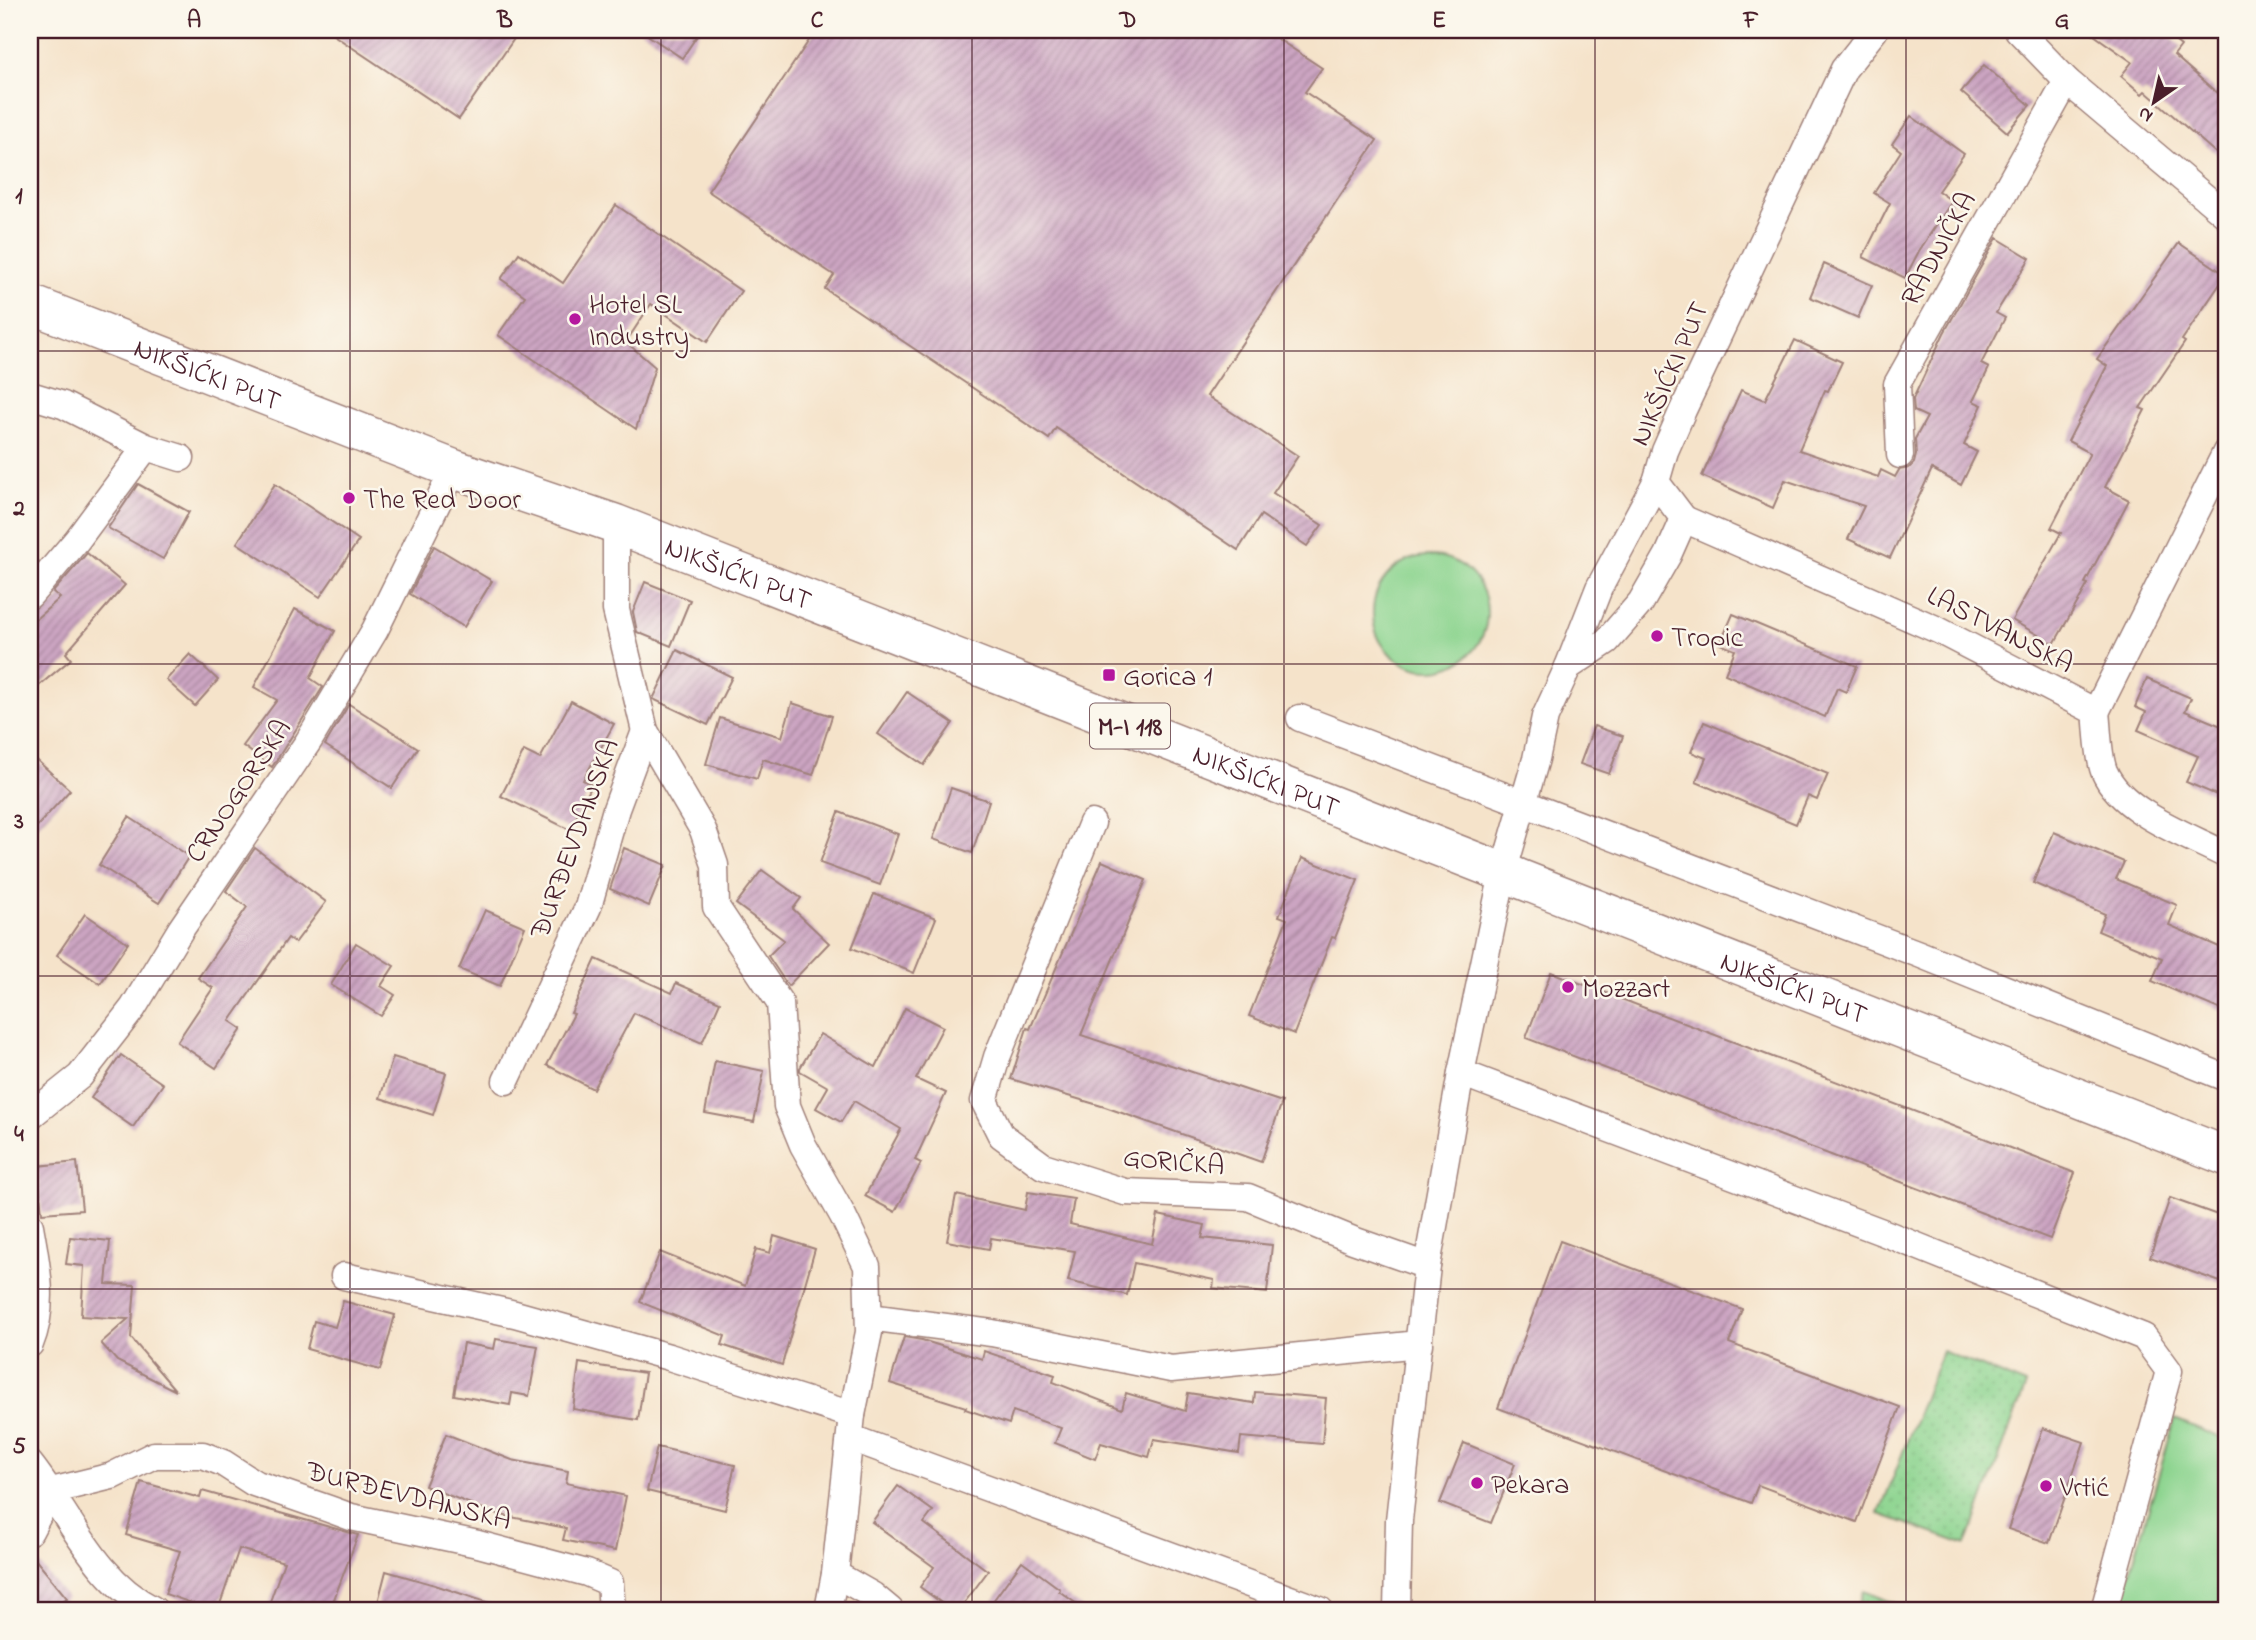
<svg xmlns="http://www.w3.org/2000/svg" width="2256" height="1640" viewBox="0 0 2256 1640" font-family="'Indie Flower',sans-serif">
  <style>
    .green { fill: #8cd48f; stroke: #6b7a5d; stroke-width: 2 }
    .park { fill: url(#park-dots); stroke: #6b7a5d; stroke-width: 2 }
    .building { fill: url(#building-hatch) }
    .lines { fill: none; stroke-linecap: round; stroke-linejoin: round }
    .street-casing { stroke: #a0817a; stroke-width: 29 }
    .primary-casing { stroke: #a0817a; stroke-width: 41 }
    .street { stroke: #fff; stroke-width: 26 }
    .primary { stroke: #fff; stroke-width: 38 }
    .grid { fill: none; stroke: #4a1f2b; stroke-width: 2; stroke-opacity: 0.55 }
    .poi-dot { fill: #b5179e; stroke: #fbf7ec; stroke-width: 2.5 }
    .labels { text-anchor: middle; stroke-width: 5; stroke-linejoin: round; paint-order: stroke }
    .shield { fill: #fbf7ec; stroke: #7f6065; stroke-width: 2 }
    .shield-label { font-size: 26px; font-weight: bold; fill: #4a1f2b }
    .street-label { font-size: 28px; fill: #4a1f2b; stroke: #fbf7ec }
    .poi-label { font-size: 28px; fill: #4a1f2b; stroke: #fbf7ec; text-anchor: start }
    .neatline { fill: none; stroke: #4a1f2b; stroke-width: 2.5 }
    .grid-label { font-size: 23px; text-anchor: middle; font-weight: bold; fill: #4a1f2b }
  </style>
  <defs>
    <pattern id="park-dots" width="8" height="8" patternUnits="userSpaceOnUse" patternTransform="scale(1.75)"><rect width="8" height="8" fill="#8cd48f"/><path d="M2 2h.1M6 6h.1" fill="none" stroke="#7ab67c" stroke-width="1.8" stroke-linecap="round"/></pattern>
    <pattern id="building-hatch" width="6" height="6" patternUnits="userSpaceOnUse" patternTransform="scale(1.75)"><rect width="6" height="6" fill="#cca5c2"/><path d="M-1 1l2-2M0 6l6-6M5 7l2-2" fill="none" stroke="#a8869e"/></pattern>
  </defs>
  <rect width="100%" height="100%" fill="#fbf7ec"/>
  <filter id="ink" filterUnits="userSpaceOnUse"><feTurbulence type="fractalNoise" baseFrequency=".0143" numOctaves="2"/><feDisplacementMap in="SourceGraphic" scale="14" xChannelSelector="R" yChannelSelector="G"/><feConvolveMatrix kernelMatrix="1 2 1 2 8 2 1 2 1" color-interpolation-filters="sRGB"/></filter>
  <filter id="wash" filterUnits="userSpaceOnUse"><feTurbulence type="fractalNoise" baseFrequency=".00686" numOctaves="4" result="noise"/><feDisplacementMap in="SourceGraphic" scale="28" xChannelSelector="R" yChannelSelector="G"/><feGaussianBlur stdDeviation="1.57" result="paint"/><feColorMatrix in="noise" values="0 0 0 0 0 0 0 0 0 0 0 0 0 0 0 0 0 1.4 0 .05"/><feComposite in="paint" operator="in"/></filter>
  <g filter="url(#wash)">
    <rect width="100%" height="100%" fill="#f5e3ca"/>
    <g class="green">
      <circle cx="1430" cy="613" r="57"/>
      <path d="M 2175,1419 L 2226,1440 L 2226,1610 L 2119,1610 Z"/>
    </g>
    <g class="park">
      <path d="M 1942,1351 L 2026,1385 L 1966,1545 L 1879,1514 Z"/>
      <path d="M 1864,1591 L 1911,1610 L 1856,1610 Z"/>
    </g>
    <g id="blocks">
      <g class="building">
        <path d="M 326,30 L 520,30 L 459,119 Z"/>
        <path d="M 640,30 L 701,30 L 682,58 Z"/>
        <path d="M 816,30 L 1264,30 L 1322,68 L 1305,92 L 1377,140 L 1207,396 L 1298,456 L 1273,493 L 1322,525 L 1307,546 L 1261,515 L 1238,550 L 1056,428 L 1049,439 L 825,289 L 834,275 L 708,191 Z"/>
        <path d="M 2087,30 L 2161,30 L 2181,46 L 2174,55 L 2226,101 L 2226,162 L 2145,91 L 2142,94 L 2121,76 L 2132,62 Z"/>
        <path d="M 1984,65 L 2030,105 L 2007,132 L 1961,92 Z"/>
        <path d="M 1911,116 L 1964,154 L 1938,191 L 1952,201 L 1919,251 L 1905,278 L 1863,257 L 1890,203 L 1874,193 L 1901,151 L 1892,144 Z"/>
        <path d="M 616,205 L 741,291 L 707,342 L 651,304 L 626,342 L 655,367 L 636,429 L 498,335 L 525,296 L 501,279 L 519,253 L 563,283 Z"/>
        <path d="M 1997,238 L 2030,258 L 1996,313 L 2005,318 L 1981,364 L 1989,368 L 1973,401 L 1982,405 L 1964,445 L 1977,452 L 1961,485 L 1932,469 L 1890,558 L 1848,539 L 1864,506 L 1785,480 L 1773,508 L 1702,476 L 1741,390 L 1765,400 L 1795,340 L 1842,362 L 1828,391 L 1825,390 L 1799,450 L 1878,477 L 1881,470 L 1895,477 L 1899,470 L 1909,468 L 1914,463 L 1916,455 L 1915,439 L 1927,417 L 1914,411 L 1913,399 L 1944,333 Z"/>
        <path d="M 2179,243 L 2226,275 L 2182,340 L 2185,342 L 2140,408 L 2145,410 L 2105,487 L 2129,500 L 2085,583 L 2088,584 L 2054,644 L 2012,620 L 2061,533 L 2051,528 L 2090,453 L 2068,441 L 2107,366 L 2097,359 Z"/>
        <path d="M 1824,264 L 1872,285 L 1858,318 L 1810,297 Z"/>
        <path d="M 138,484 L 189,512 L 163,559 L 108,528 Z"/>
        <path d="M 275,484 L 359,540 L 320,597 L 237,543 Z"/>
        <path d="M 434,546 L 492,581 L 464,627 L 410,594 Z"/>
        <path d="M 87,553 L 125,585 L 66,653 L 71,659 L 30,693 L 30,624 L 60,598 L 53,592 Z"/>
        <path d="M 645,582 L 690,600 L 671,646 L 637,632 L 633,612 Z"/>
        <path d="M 295,609 L 335,631 L 310,678 L 323,687 L 272,767 L 243,746 L 277,700 L 254,687 Z"/>
        <path d="M 1733,614 L 1857,666 L 1846,692 L 1837,688 L 1825,717 L 1725,674 L 1735,650 L 1720,644 Z"/>
        <path d="M 677,650 L 732,677 L 708,725 L 653,699 Z"/>
        <path d="M 190,654 L 218,680 L 195,706 L 166,680 Z"/>
        <path d="M 2147,679 L 2191,698 L 2185,711 L 2226,728 L 2226,799 L 2186,782 L 2198,756 L 2138,730 L 2146,712 L 2135,707 Z"/>
        <path d="M 907,692 L 953,723 L 924,765 L 878,734 Z"/>
        <path d="M 571,701 L 614,724 L 583,780 L 592,785 L 570,830 L 501,796 L 524,751 L 540,759 Z"/>
        <path d="M 792,703 L 832,716 L 813,775 L 763,759 L 757,779 L 706,764 L 720,718 L 782,737 Z"/>
        <path d="M 349,704 L 418,748 L 392,788 L 325,745 Z"/>
        <path d="M 1704,722 L 1828,774 L 1817,800 L 1808,796 L 1796,824 L 1696,782 L 1706,758 L 1691,752 Z"/>
        <path d="M 1594,726 L 1623,736 L 1609,774 L 1580,764 Z"/>
        <path d="M 30,754 L 70,790 L 30,834 Z"/>
        <path d="M 951,788 L 989,801 L 972,853 L 933,839 Z"/>
        <path d="M 839,812 L 898,834 L 880,885 L 820,863 Z"/>
        <path d="M 129,817 L 189,856 L 159,903 L 99,865 Z"/>
        <path d="M 2054,832 L 2124,862 L 2116,879 L 2177,905 L 2169,925 L 2226,950 L 2226,1012 L 2152,981 L 2162,958 L 2098,931 L 2105,914 L 2033,883 Z"/>
        <path d="M 255,848 L 326,902 L 295,943 L 288,938 L 230,1021 L 242,1029 L 216,1068 L 177,1042 L 213,988 L 198,978 L 247,907 L 226,891 Z"/>
        <path d="M 624,848 L 666,865 L 649,906 L 610,889 Z"/>
        <path d="M 1302,858 L 1358,880 L 1335,938 L 1332,937 L 1294,1034 L 1249,1016 L 1287,919 L 1279,916 Z"/>
        <path d="M 1102,861 L 1146,880 L 1081,1035 L 1282,1102 L 1261,1162 L 1105,1107 L 1011,1079 L 1027,1028 L 1030,1029 Z"/>
        <path d="M 762,870 L 801,898 L 793,909 L 829,943 L 788,986 L 768,956 L 784,940 L 736,904 Z"/>
        <path d="M 874,894 L 936,918 L 914,973 L 852,948 Z"/>
        <path d="M 485,910 L 525,927 L 500,986 L 459,969 Z"/>
        <path d="M 85,914 L 128,943 L 100,984 L 57,955 Z"/>
        <path d="M 356,943 L 394,966 L 381,986 L 395,995 L 381,1016 L 331,985 Z"/>
        <path d="M 596,959 L 672,993 L 676,983 L 720,1002 L 702,1043 L 634,1013 L 593,1089 L 547,1065 L 574,1014 L 571,1013 Z"/>
        <path d="M 1551,972 L 2075,1173 L 2050,1239 L 1526,1038 Z"/>
        <path d="M 905,1008 L 943,1027 L 916,1079 L 946,1093 L 915,1160 L 921,1163 L 895,1212 L 865,1196 L 901,1129 L 854,1101 L 841,1122 L 816,1108 L 828,1087 L 800,1071 L 800,1068 L 820,1034 L 876,1067 Z"/>
        <path d="M 121,1055 L 163,1084 L 133,1127 L 91,1098 Z"/>
        <path d="M 393,1057 L 446,1073 L 433,1115 L 380,1098 Z"/>
        <path d="M 715,1061 L 764,1071 L 754,1122 L 705,1113 Z"/>
        <path d="M 77,1162 L 82,1210 L 42,1213 L 37,1166 Z"/>
        <path d="M 1028,1192 L 1074,1199 L 1070,1224 L 1152,1244 L 1158,1215 L 1205,1225 L 1202,1238 L 1272,1245 L 1267,1293 L 1213,1288 L 1214,1280 L 1134,1263 L 1127,1295 L 1068,1281 L 1075,1251 L 991,1238 L 989,1249 L 947,1241 L 956,1195 L 1025,1210 Z"/>
        <path d="M 2170,1198 L 2226,1218 L 2226,1284 L 2150,1257 Z"/>
        <path d="M 774,1236 L 815,1249 L 782,1365 L 722,1345 L 725,1336 L 640,1302 L 660,1252 L 745,1286 L 756,1249 L 770,1253 Z"/>
        <path d="M 70,1237 L 110,1241 L 106,1284 L 135,1285 L 131,1338 L 176,1391 L 117,1361 L 101,1343 L 128,1319 L 81,1316 L 84,1266 L 66,1264 Z"/>
        <path d="M 1560,1241 L 1742,1309 L 1729,1343 L 1900,1407 L 1857,1522 L 1758,1485 L 1751,1503 L 1498,1408 Z"/>
        <path d="M 343,1301 L 395,1315 L 380,1370 L 307,1349 L 314,1321 L 335,1327 Z"/>
        <path d="M 904,1337 L 922,1340 L 982,1359 L 984,1351 L 1055,1375 L 1053,1382 L 1122,1409 L 1126,1393 L 1185,1411 L 1188,1393 L 1254,1403 L 1255,1392 L 1326,1398 L 1322,1444 L 1241,1437 L 1239,1453 L 1154,1439 L 1149,1457 L 1101,1443 L 1095,1459 L 1055,1443 L 1061,1428 L 1013,1411 L 1009,1424 L 965,1409 L 966,1407 L 890,1383 Z"/>
        <path d="M 496,1339 L 538,1346 L 529,1396 L 512,1393 L 510,1405 L 454,1395 L 463,1343 L 494,1349 Z"/>
        <path d="M 579,1363 L 645,1373 L 638,1420 L 573,1409 Z"/>
        <path d="M 2043,1428 L 2084,1442 L 2049,1543 L 2008,1529 Z"/>
        <path d="M 446,1434 L 512,1460 L 568,1471 L 566,1483 L 626,1496 L 615,1551 L 563,1540 L 566,1528 L 496,1514 L 425,1486 Z"/>
        <path d="M 1464,1443 L 1515,1464 L 1491,1523 L 1440,1503 Z"/>
        <path d="M 657,1447 L 735,1465 L 725,1510 L 647,1491 Z"/>
        <path d="M 141,1482 L 200,1498 L 202,1491 L 358,1535 L 330,1610 L 267,1610 L 284,1562 L 239,1549 L 218,1610 L 212,1610 L 165,1594 L 180,1551 L 126,1535 Z"/>
        <path d="M 898,1486 L 933,1511 L 924,1523 L 988,1571 L 959,1610 L 951,1610 L 920,1587 L 934,1567 L 872,1522 Z"/>
        <path d="M 30,1553 L 67,1598 L 51,1610 L 30,1610 Z"/>
        <path d="M 1022,1561 L 1060,1589 L 1059,1591 L 1085,1610 L 1006,1610 L 993,1601 Z"/>
        <path d="M 386,1571 L 435,1585 L 495,1605 L 495,1610 L 376,1610 Z"/>
      </g>
    </g>
  </g>
  <g filter="url(#ink)">
    <use href="#blocks" fill-opacity="0" stroke="#a0817a" stroke-width="2"/>
    <g class="lines">
      <g class="street-casing">
        <g id="street">
          <path d="M 2018,30 L 2067,81 L 2226,215"/>
          <path d="M 30,395 L 63,405 L 146,447 L 181,458"/>
          <path d="M 1900,455 L 1897,384 L 2067,81"/>
          <path d="M 1684,519 L 1938,630 L 2096,712 C 2098,728 2098,756 2104,771 C 2122,813 2188,835 2226,855"/>
          <path d="M 616,524 L 616,610 L 645,731 L 703,830 L 715,865 L 716,907 L 780,1003 L 787,1106 L 803,1145 L 843,1216 L 867,1266 L 869,1332 L 852,1415 L 835,1574 L 828,1610"/>
          <path d="M 30,595 L 77,540 L 146,447"/>
          <path d="M 1568,667 L 1599,588 L 1656,482"/>
          <path d="M 2096,712 L 2226,452"/>
          <path d="M 1300,718 L 1919,954 L 2226,1078"/>
          <path d="M 1092,823 L 997,1057 L 984,1101 L 1001,1135 L 1043,1166 L 1125,1192 L 1248,1197 L 1353,1240 L 1427,1266"/>
          <path d="M 1461,1073 L 1882,1232 L 2144,1337 L 2169,1371 L 2104,1610"/>
          <path d="M 506,1081 L 588,907 L 616,809 L 645,731"/>
          <path d="M 30,1116 L 80,1076 L 133,1008 L 181,929 L 308,742 L 375,630 L 454,469"/>
          <path d="M 30,1226 C 37,1266 46,1305 30,1344"/>
          <path d="M 344,1276 L 515,1314 L 669,1357 L 852,1415"/>
          <path d="M 869,1317 L 992,1333 L 1171,1369 L 1419,1344"/>
          <path d="M 851,1438 L 1320,1610"/>
          <path d="M 30,1464 C 69,1513 95,1581 154,1610"/>
          <path d="M 51,1491 L 112,1476 L 154,1455 L 203,1455 L 223,1463 L 254,1483 L 329,1509 L 351,1517 L 478,1544 L 587,1573 L 610,1583 L 612,1610"/>
          <path d="M 30,1531 L 51,1491"/>
          <path d="M 835,1574 L 872,1595 L 890,1610"/>
          <path d="M 1397,1610 L 1399,1520 L 1427,1266 L 1461,1073 L 1503,873 L 1536,759 L 1545,717 L 1568,667 L 1607,641 L 1641,602 L 1668,555 L 1684,519 L 1656,482 L 1665,451 L 1683,410 L 1844,69 L 1875,30"/>
        </g>
      </g>
      <g class="primary-casing">
        <g id="primary">
          <path id="s1" d="M 30,304 L 454,469 L 616,524 L 2226,1156"/>
        </g>
      </g>
      <use href="#street" class="street"/>
      <use href="#primary" class="primary"/>
    </g>
  </g>
  <path class="grid" d="M 350,30 L 350,1610M 661,30 L 661,1610M 972,30 L 972,1610M 1284,30 L 1284,1610M 1595,30 L 1595,1610M 1906,30 L 1906,1610M 30,351 L 2226,351M 30,664 L 2226,664M 30,976 L 2226,976M 30,1289 L 2226,1289"/>
  <g class="poi-dot">
    <circle cx="575" cy="319" r="7"/>
    <circle cx="349" cy="498" r="7"/>
    <circle cx="1657" cy="636" r="7"/>
    <rect x="1102" y="668" width="14" height="14" rx="3.5"/>
    <circle cx="1568" cy="987" r="7"/>
    <circle cx="1477" cy="1483" r="7"/>
    <circle cx="2046" cy="1486" r="7"/>
  </g>
  <g class="labels">
    <rect class="shield" x="1090" y="703.5" width="80" height="45" rx="5"/>
    <g class="shield-label">
      <text x="1130" y="735">M-I 118</text>
    </g>
    <g class="street-label">
      <text transform="translate(1937 248) rotate(-61)" y="10">RADNIČKA</text>
      <text dy="10" stroke="none"><textPath href="#s1" startOffset="191">NIKŠIĆKI PUT</textPath></text>
      <text transform="translate(1668 373) rotate(-66)" y="10">NIKŠIĆKI PUT</text>
      <text dy="10" stroke="none"><textPath href="#s1" startOffset="758">NIKŠIĆKI PUT</textPath></text>
      <text transform="translate(2001 628) rotate(27)" y="10">LASTVANSKA</text>
      <text dy="10" stroke="none"><textPath href="#s1" startOffset="1325">NIKŠIĆKI PUT</textPath></text>
      <text transform="translate(237 790) rotate(-56)" y="10">CRNOGORSKA</text>
      <text transform="translate(573 838) rotate(-70)" y="10">ĐURĐEVDANSKA</text>
      <text dy="10" stroke="none"><textPath href="#s1" startOffset="1892">NIKŠIĆKI PUT</textPath></text>
      <text transform="translate(1174 1160) rotate(5)" y="10">GORIČKA</text>
      <text transform="translate(409 1494) rotate(14)" y="10">ĐURĐEVDANSKA</text>
    </g>
    <g class="poi-label">
      <text x="589" y="313">Hotel SL<tspan x="589" dy="32">Industry</tspan></text>
      <text x="363" y="508">The Red Door</text>
      <text x="1671" y="646">Tropic</text>
      <text x="1123" y="685">Gorica 1</text>
      <text x="1582" y="997">Mozzart</text>
      <text x="1491" y="1493">Pekara</text>
      <text x="2060" y="1496">Vrtić</text>
    </g>
  </g>
  <rect width="2256" height="1640" fill="none" stroke="#fbf7ec" stroke-width="77"/>
  <g transform="translate(2154 102) rotate(214)" stroke="#fbf7ec" stroke-width="5" paint-order="stroke">
  <path d="M0-5L12 26L0 18L-12 26Z" fill="#4a1f2b"/>
  <text y="-10" font-size="19" font-weight="bold" text-anchor="middle" fill="#4a1f2b">N</text>
  </g>
  <rect x="38" y="38" width="2180" height="1564" class="neatline"/>
  <g class="grid-label">
    <text x="194" y="27">A</text>
    <text x="505" y="27">B</text>
    <text x="817" y="27">C</text>
    <text x="1128" y="27">D</text>
    <text x="1439" y="27">E</text>
    <text x="1751" y="27">F</text>
    <text x="2062" y="27">G</text>
    <text x="19" y="203">1</text>
    <text x="19" y="515">2</text>
    <text x="19" y="828">3</text>
    <text x="19" y="1141">4</text>
    <text x="19" y="1453">5</text>
  </g>
</svg>
